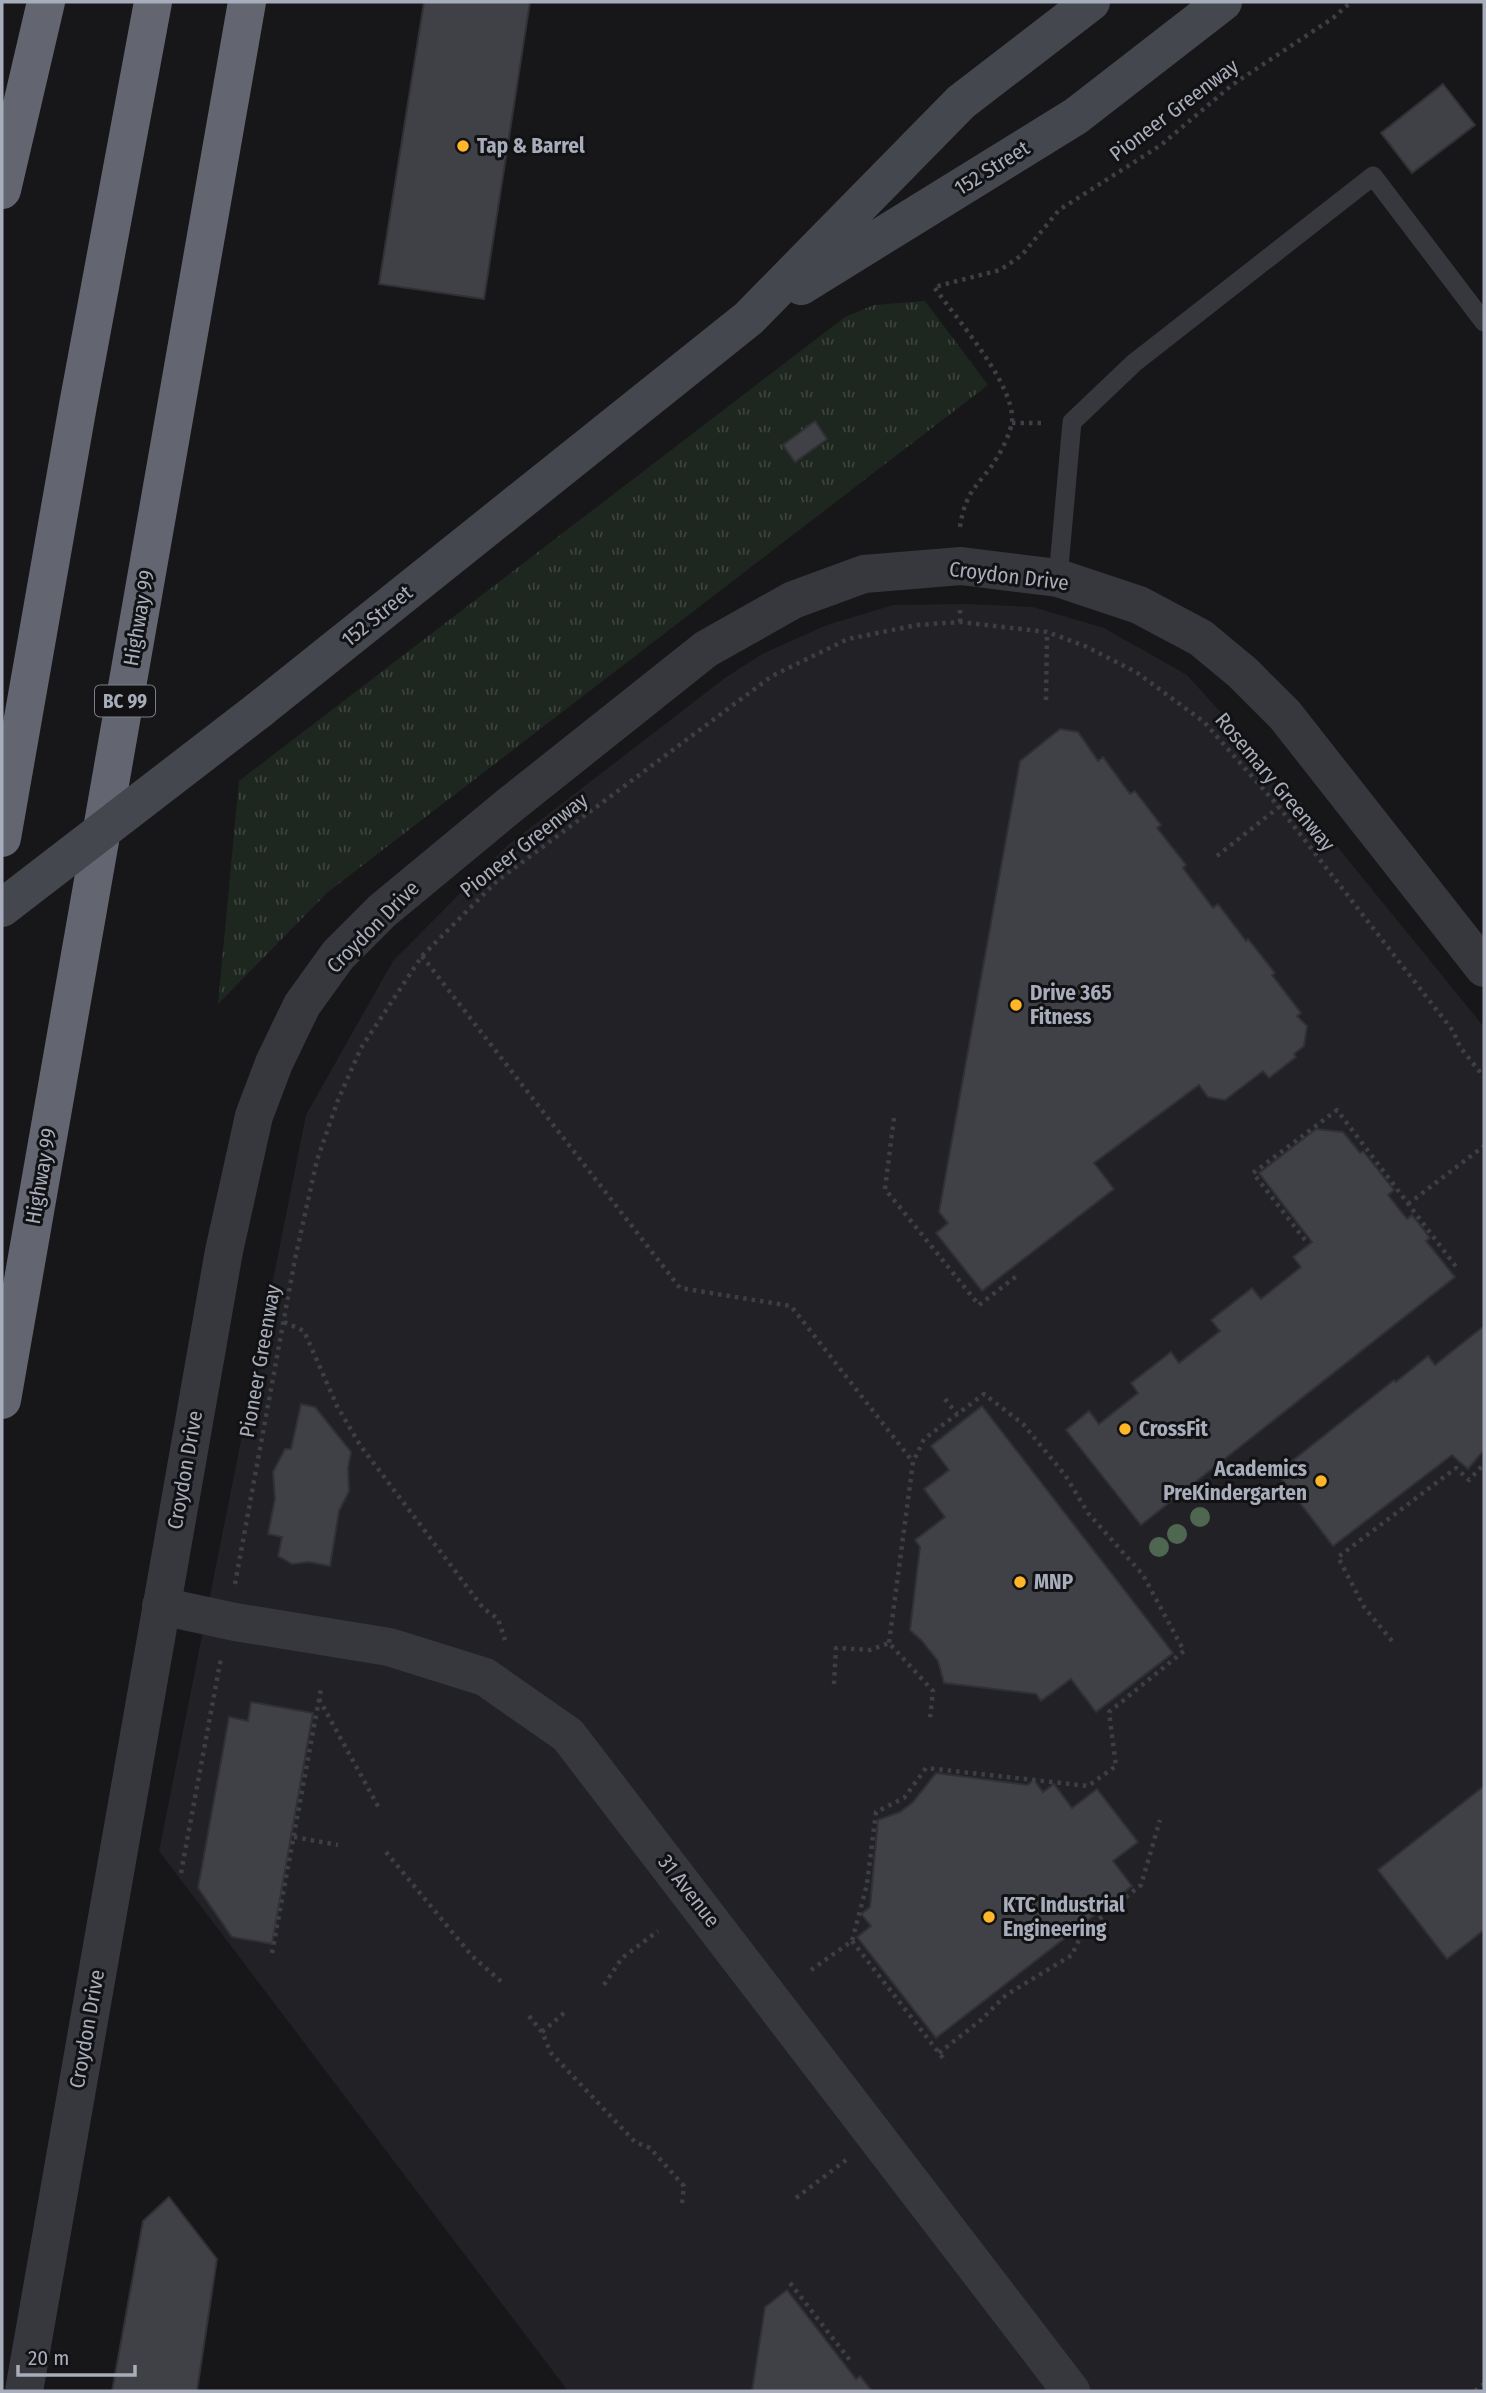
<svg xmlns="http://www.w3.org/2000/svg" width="1486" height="2393" viewBox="0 0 1486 2393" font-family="'Fira Sans Condensed',sans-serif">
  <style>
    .built { fill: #222226 }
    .grass { fill: url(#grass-tufts) }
    .building { fill: #404146; stroke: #303035; stroke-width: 2 }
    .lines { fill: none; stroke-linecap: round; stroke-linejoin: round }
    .path { stroke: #3d3f45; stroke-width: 4.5; stroke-dasharray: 3.5 5; stroke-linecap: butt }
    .service { stroke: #37383e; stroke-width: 19 }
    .minor { stroke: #37383e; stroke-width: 38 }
    .tertiary { stroke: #37383e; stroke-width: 38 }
    .secondary { stroke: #45474f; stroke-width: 38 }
    .motorway { stroke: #636670; stroke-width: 38 }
    .secondary-bridge { stroke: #45474f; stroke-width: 38 }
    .tree { fill: #4f6651 }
    .poi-dot { fill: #ffb629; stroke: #121214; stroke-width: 2.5 }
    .labels { text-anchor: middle; stroke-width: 6; stroke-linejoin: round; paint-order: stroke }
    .shield { fill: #121214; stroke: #7a7e88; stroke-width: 2 }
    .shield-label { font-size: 19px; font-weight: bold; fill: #a7adba }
    .street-label { font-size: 21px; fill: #a7adba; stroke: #121214 }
    .poi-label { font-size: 21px; font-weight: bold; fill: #a7adba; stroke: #121214; text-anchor: start }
  </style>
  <defs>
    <pattern id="grass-tufts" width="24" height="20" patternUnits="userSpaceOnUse" patternTransform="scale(1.75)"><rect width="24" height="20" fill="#1e271f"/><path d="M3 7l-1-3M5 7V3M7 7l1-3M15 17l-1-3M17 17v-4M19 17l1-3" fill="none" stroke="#3c443d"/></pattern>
  </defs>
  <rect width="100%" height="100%" fill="#171719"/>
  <path class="built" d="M 967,604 L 1033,607 L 1104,628 L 1187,675 L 1292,791 L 1484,1027 L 1484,2391 L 568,2391 L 159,1851 L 306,1115 L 393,961 L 508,845 L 725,678 L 762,654 L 827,625 L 893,605 Z"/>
  <path class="grass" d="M 925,301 L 988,385 L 328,892 L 218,1004 L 239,781 L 845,317 L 874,305 Z"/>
  <g class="building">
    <path d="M 424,2 L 530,2 L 484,299 L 379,284 Z"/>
    <path d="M 1443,84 L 1475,125 L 1412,173 L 1381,133 Z"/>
    <path d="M 815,421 L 827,439 L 795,462 L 783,445 Z"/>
    <path d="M 1060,729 L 1078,732 L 1098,761 L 1103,757 L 1130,794 L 1135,791 L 1161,825 L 1157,828 L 1186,865 L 1183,868 L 1213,908 L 1218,904 L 1246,941 L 1248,939 L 1275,973 L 1272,975 L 1301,1013 L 1297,1016 L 1307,1026 L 1304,1046 L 1294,1054 L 1296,1057 L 1269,1078 L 1263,1071 L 1225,1100 L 1208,1097 L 1199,1085 L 1094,1163 L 1114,1189 L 982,1291 L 936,1233 L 948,1223 L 939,1212 L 1020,761 Z"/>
    <path d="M 1316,1129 L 1343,1132 L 1360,1153 L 1363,1151 L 1394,1190 L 1388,1195 L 1407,1219 L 1412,1215 L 1430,1238 L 1426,1241 L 1455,1277 L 1141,1525 L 1066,1430 L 1089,1411 L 1099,1424 L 1138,1393 L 1131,1383 L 1171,1352 L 1179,1363 L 1220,1331 L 1211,1320 L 1252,1288 L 1261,1299 L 1301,1267 L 1293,1257 L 1312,1242 L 1259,1173 Z"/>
    <path d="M 1484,1326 L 1484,1450 L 1468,1469 L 1452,1455 L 1333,1546 L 1277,1473 L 1394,1380 L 1396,1382 L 1428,1356 L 1435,1365 Z"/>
    <path d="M 301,1404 L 315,1407 L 351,1452 L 348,1468 L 349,1491 L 339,1511 L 330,1566 L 309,1562 L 292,1564 L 278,1556 L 282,1537 L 268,1534 L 275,1499 L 273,1472 L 285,1449 L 291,1449 Z"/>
    <path d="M 982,1406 L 1173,1653 L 1096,1712 L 1071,1679 L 1041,1701 L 1036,1694 L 944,1683 L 938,1661 L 922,1641 L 910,1630 L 920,1547 L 915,1540 L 945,1517 L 924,1489 L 949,1470 L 931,1446 Z"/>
    <path d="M 251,1702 L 313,1713 L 272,1944 L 232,1937 L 198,1888 L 229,1717 L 248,1721 Z"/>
    <path d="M 936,1773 L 1027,1785 L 1034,1780 L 1043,1792 L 1054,1784 L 1072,1808 L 1097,1789 L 1138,1842 L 1113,1861 L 1132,1886 L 936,2038 L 857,1937 L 871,1926 L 861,1914 L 870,1907 L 878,1820 L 900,1812 L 913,1802 Z"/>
    <path d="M 1484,1786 L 1484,1930 L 1447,1959 L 1378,1870 Z"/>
    <path d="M 169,2197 L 217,2259 L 197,2391 L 112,2391 L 143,2221 Z"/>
    <path d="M 787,2290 L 856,2379 L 860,2376 L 872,2391 L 752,2391 L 765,2307 Z"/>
  </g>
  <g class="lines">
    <g class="path">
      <path d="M 1012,423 L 1043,423"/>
      <path d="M 960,527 C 966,487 980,486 998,456 C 1003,448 1011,431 1012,421 C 1015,385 956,318 934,287 L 1000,270 L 1022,255 L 1059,210 L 1161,145 L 1232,85 L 1333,18 L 1351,2"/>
      <path d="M 960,622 L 960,605"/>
      <path d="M 1046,700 L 1047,632"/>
      <path d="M 1217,856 L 1279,807"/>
      <path d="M 422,956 L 680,1288 L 791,1306 L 913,1462 L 889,1643"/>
      <path d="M 894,1118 L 885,1189 L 979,1305 L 1018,1275"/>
      <path d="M 1408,1204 L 1484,1146"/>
      <path d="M 1305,1240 L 1253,1173 L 1337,1110 L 1457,1268"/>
      <path d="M 284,1322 L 304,1331 L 337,1406 L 360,1445 L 483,1608 L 498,1619 L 505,1640"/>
      <path d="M 945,1399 L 957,1414"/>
      <path d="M 235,1584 L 295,1259 L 317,1160 L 338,1100 L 361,1048 L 422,956 L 497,881 L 772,676 L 848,639 L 917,625 L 960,622 L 1047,632 L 1085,646 L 1136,672 L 1204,722 L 1279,807 L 1453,1031 L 1460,1047 L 1484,1077"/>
      <path d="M 1392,1641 L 1364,1607 L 1338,1557 L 1456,1468 L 1469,1480 L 1484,1464"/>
      <path d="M 834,1684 L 836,1648 L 870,1650 L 889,1643 L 933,1691 L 930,1718"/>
      <path d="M 319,1699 L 379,1808"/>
      <path d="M 294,1837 L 338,1845"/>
      <path d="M 386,1852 L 472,1956 L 504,1984"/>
      <path d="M 181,1873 L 221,1658"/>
      <path d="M 852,1941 L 946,2062"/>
      <path d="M 272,1953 L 321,1689"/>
      <path d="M 811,1970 L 852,1941 L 867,1884 L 876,1812 L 904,1798 L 926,1768 L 1088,1786 L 1116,1766 L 1109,1712 L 1184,1651 L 1143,1575 L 1088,1513 L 1065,1475 L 1023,1424 L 984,1394 L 924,1439 L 913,1462"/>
      <path d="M 604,1985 L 622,1958 L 658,1931"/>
      <path d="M 529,2016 L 542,2032 L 551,2053 L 635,2142 L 650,2148 L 684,2186 L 682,2203"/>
      <path d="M 542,2032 L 564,2013"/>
      <path d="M 939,2053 L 981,2020 L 1006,1995 L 1072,1955 L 1082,1933 L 1141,1885 L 1160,1820"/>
      <path d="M 796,2198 L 846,2160"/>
      <path d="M 790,2283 L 852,2363"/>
      <path d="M 1475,2391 L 1484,2384"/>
    </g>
    <path class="service" d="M 1058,578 L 1072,422 L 1134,363 L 1373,176 L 1484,322"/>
    <path class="minor" d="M 161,1606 L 235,1622 L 389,1647 L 485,1677 L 568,1735 L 1071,2391"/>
    <path class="tertiary" d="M 24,2391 L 224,1251 L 254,1116 L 274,1063 L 302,1005 L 338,955 L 382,911 L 510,805 L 706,649 L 793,600 L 864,574 L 961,566 L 1058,578 L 1139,605 L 1201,638 L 1243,673 L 1285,715 L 1484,968"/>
    <g class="secondary">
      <path d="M 801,286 L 1076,116 L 1223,2"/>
      <path d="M 259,710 L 749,318 L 961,102 L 1091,2"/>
    </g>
    <g class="motorway">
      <path d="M 2,190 L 46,2"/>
      <path d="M 2,838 L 78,405 L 153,2"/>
      <path d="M 2,1400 L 247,2"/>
    </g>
    <path class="secondary-bridge" d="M 2,908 L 259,710"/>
  </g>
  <g class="tree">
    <circle cx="1200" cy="1517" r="10"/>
    <circle cx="1177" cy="1534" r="10"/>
    <circle cx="1159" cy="1547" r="10"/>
  </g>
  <g class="poi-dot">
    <circle cx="463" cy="146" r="7"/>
    <circle cx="1016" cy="1005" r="7"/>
    <circle cx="1125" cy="1429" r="7"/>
    <circle cx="1321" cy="1481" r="7"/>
    <circle cx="1020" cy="1582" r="7"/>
    <circle cx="989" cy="1917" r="7"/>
  </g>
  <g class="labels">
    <rect class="shield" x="95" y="685.5" width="60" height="31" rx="5"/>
    <g class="shield-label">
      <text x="125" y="708">BC 99</text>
    </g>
    <g class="street-label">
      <text transform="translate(1174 110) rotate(-37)" y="7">Pioneer Greenway</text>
      <text transform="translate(992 168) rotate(-32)" y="7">152 Street</text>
      <text transform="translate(1009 576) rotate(7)" y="7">Croydon Drive</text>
      <text transform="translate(377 616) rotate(-39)" y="7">152 Street</text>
      <text transform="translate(139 618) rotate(-80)" y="7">Highway 99</text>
      <text transform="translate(1275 782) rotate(50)" y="7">Rosemary Greenway</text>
      <text transform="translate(524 845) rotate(-38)" y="7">Pioneer Greenway</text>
      <text transform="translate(373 927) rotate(-45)" y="7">Croydon Drive</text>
      <text transform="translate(41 1176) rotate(-80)" y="7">Highway 99</text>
      <text transform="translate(260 1361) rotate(-80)" y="7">Pioneer Greenway</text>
      <text transform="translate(185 1470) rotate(-80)" y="7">Croydon Drive</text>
      <text transform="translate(689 1891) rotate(52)" y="7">31 Avenue</text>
      <text transform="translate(87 2029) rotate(-80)" y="7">Croydon Drive</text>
    </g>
    <g class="poi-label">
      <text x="477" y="153">Tap &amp; Barrel</text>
      <text x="1030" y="1000">Drive 365<tspan x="1030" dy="24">Fitness</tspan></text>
      <text x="1139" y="1436">CrossFit</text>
      <text x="1307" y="1476" text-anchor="end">Academics<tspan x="1307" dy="24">PreKindergarten</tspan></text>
      <text x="1034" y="1589">MNP</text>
      <text x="1003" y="1912">KTC Industrial<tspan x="1003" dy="24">Engineering</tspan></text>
    </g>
  </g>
  <rect width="1486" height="2393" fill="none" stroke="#a7adba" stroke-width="7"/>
  <path d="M18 2365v10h117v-10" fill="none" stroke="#a7adba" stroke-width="3.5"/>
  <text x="28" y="2365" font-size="21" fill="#a7adba" stroke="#121214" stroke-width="5" paint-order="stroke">20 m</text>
</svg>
